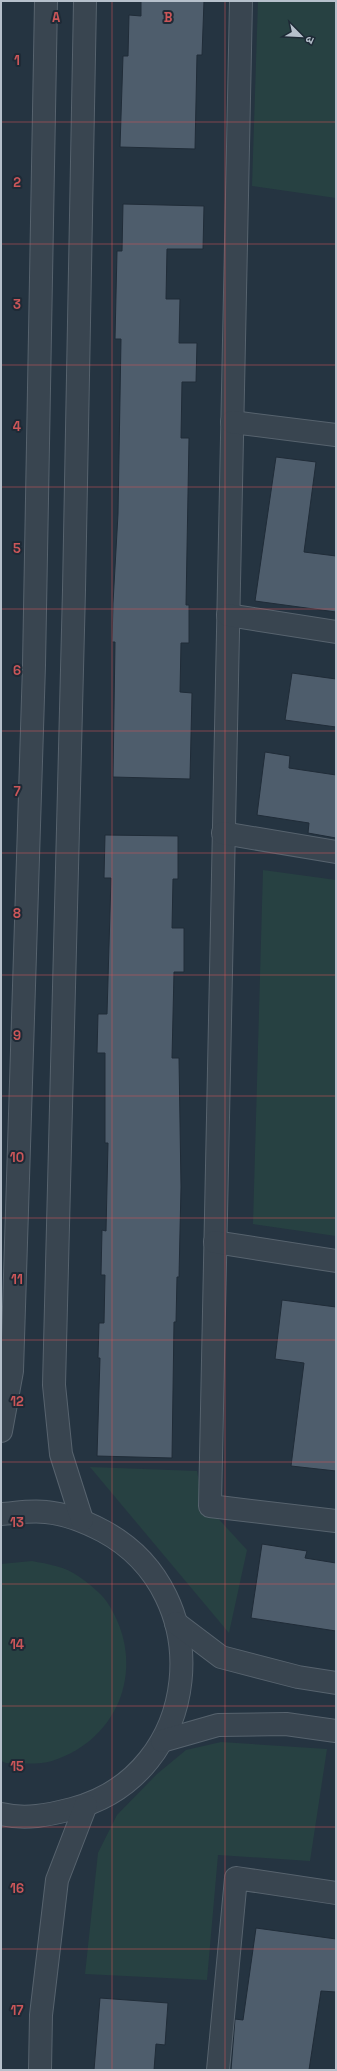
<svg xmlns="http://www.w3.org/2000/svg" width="337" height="2071" viewBox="0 0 337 2071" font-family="'Space Grotesk','Noto Sans Devanagari',sans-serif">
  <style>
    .green { fill: #274142 }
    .building { fill: #4e5d6c; stroke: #202c38 }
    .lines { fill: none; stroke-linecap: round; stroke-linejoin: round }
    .minor-casing { stroke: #57636e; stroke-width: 24 }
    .tertiary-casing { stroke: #57636e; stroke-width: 24 }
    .minor { stroke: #394550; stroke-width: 22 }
    .tertiary { stroke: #394550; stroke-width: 22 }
    .grid { fill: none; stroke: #cc5659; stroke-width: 1; stroke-opacity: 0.55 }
    .grid-label { font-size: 13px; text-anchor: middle; font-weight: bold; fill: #cc5659; stroke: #1e2a36; stroke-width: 4; stroke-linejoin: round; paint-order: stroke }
  </style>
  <rect width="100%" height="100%" fill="#253441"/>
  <g class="green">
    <path d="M 258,1 L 336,1 L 336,198 L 252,186 Z"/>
    <path d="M 263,870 L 336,880 L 336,1236 L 253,1224 Z"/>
    <path d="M 90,1467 L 197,1471 L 203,1502 L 247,1550 L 229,1633 Z"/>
    <path d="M 32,1561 C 48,1564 66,1567 78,1576 C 87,1582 101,1593 107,1602 C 148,1664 121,1739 52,1761 C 39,1765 20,1763 6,1763 L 1,1761 L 1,1564 Z"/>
    <path d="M 221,1742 L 327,1749 L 310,1861 L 218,1855 L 207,1980 L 85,1974 L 98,1853 L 117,1815 L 157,1774 L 186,1750 Z"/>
  </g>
  <g class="building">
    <path d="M 141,1 L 204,1 L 202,55 L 197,55 L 195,149 L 120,147 L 123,56 L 128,56 L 129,15 L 141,16 Z"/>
    <path d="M 123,204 L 204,206 L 203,249 L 167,249 L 166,299 L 180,299 L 179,343 L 197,343 L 196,382 L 182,382 L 181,438 L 189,438 L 186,605 L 189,605 L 189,643 L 181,643 L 180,692 L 192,693 L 190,779 L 113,777 L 115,642 L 112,642 L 113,603 L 118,514 L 121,339 L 115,339 L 117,251 L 122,251 Z"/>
    <path d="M 276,457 L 316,462 L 304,552 L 336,556 L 336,612 L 255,601 Z"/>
    <path d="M 292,673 L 336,679 L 336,727 L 285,720 Z"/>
    <path d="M 265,752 L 290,756 L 289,768 L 336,775 L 336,838 L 308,833 L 309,823 L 257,815 Z"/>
    <path d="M 105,835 L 178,836 L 178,879 L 173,879 L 172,928 L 184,928 L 184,972 L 174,972 L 172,1058 L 179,1058 L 181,1187 L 179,1277 L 177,1277 L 176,1322 L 174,1322 L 172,1458 L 97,1456 L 100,1358 L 98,1358 L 99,1323 L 104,1323 L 105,1275 L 101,1275 L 102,1230 L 106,1231 L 108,1143 L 105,1143 L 105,1053 L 97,1053 L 98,1014 L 107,1014 L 111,878 L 104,878 Z"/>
    <path d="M 282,1300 L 336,1307 L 336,1471 L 291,1466 L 304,1363 L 275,1359 Z"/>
    <path d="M 262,1544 L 307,1551 L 305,1558 L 336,1563 L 336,1631 L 251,1618 Z"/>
    <path d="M 256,1928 L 336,1939 L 336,1992 L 321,1991 L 309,2070 L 231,2070 L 235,2019 L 243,2020 Z"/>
    <path d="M 100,1998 L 168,2003 L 165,2045 L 156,2044 L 154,2070 L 94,2070 Z"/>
  </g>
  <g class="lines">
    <g class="minor-casing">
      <g id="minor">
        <path d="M 241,1 L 210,1506 L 336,1521"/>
        <path d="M 232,422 L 336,435"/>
        <path d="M 228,615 L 336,632"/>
        <path d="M 223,833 L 336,852"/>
        <path d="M 215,1242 L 336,1261"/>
        <path d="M 218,2070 L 236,1878 L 336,1893"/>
      </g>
    </g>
    <g class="tertiary-casing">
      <g id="tertiary">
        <path d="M 1,1431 L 12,1371 L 34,665 L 46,1"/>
        <path d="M 1,1514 C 16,1513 31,1510 46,1512 C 67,1514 84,1521 103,1531 C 220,1594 203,1775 72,1809 C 48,1815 26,1820 1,1814"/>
        <path d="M 82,1520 L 61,1454 L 54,1385 L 74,590 L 85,1"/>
        <path d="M 176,1623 L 221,1657 L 298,1677 L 336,1683"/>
        <path d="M 162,1741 L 218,1725 L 286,1724 L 336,1731"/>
        <path d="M 40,2070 L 41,2015 L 57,1880 L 86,1805"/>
      </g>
    </g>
    <use href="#minor" class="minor"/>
    <use href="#tertiary" class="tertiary"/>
  </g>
  <path class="grid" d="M 112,1 L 112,2070M 225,1 L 225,2070M 1,122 L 336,122M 1,244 L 336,244M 1,365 L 336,365M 1,487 L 336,487M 1,609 L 336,609M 1,731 L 336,731M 1,853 L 336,853M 1,975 L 336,975M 1,1096 L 336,1096M 1,1218 L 336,1218M 1,1340 L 336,1340M 1,1462 L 336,1462M 1,1584 L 336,1584M 1,1706 L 336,1706M 1,1827 L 336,1827M 1,1949 L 336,1949"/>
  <g class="grid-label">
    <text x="56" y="22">A</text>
    <text x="168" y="22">B</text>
    <text x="17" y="65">1</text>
    <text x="17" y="187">2</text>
    <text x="17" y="309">3</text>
    <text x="17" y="431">4</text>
    <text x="17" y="553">5</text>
    <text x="17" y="675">6</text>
    <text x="17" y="796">7</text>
    <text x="17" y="918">8</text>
    <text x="17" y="1040">9</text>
    <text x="17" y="1162">10</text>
    <text x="17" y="1284">11</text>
    <text x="17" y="1406">12</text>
    <text x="17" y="1527">13</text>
    <text x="17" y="1649">14</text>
    <text x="17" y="1771">15</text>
    <text x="17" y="1893">16</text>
    <text x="17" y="2015">17</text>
  </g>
  <rect width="337" height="2071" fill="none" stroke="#b6c0cb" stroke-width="4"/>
  <g transform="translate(301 36) rotate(114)" stroke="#1e2a36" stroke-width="3" paint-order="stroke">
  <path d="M0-3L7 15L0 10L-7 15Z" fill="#b6c0cb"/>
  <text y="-6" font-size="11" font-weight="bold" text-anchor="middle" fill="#b6c0cb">उ</text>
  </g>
</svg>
